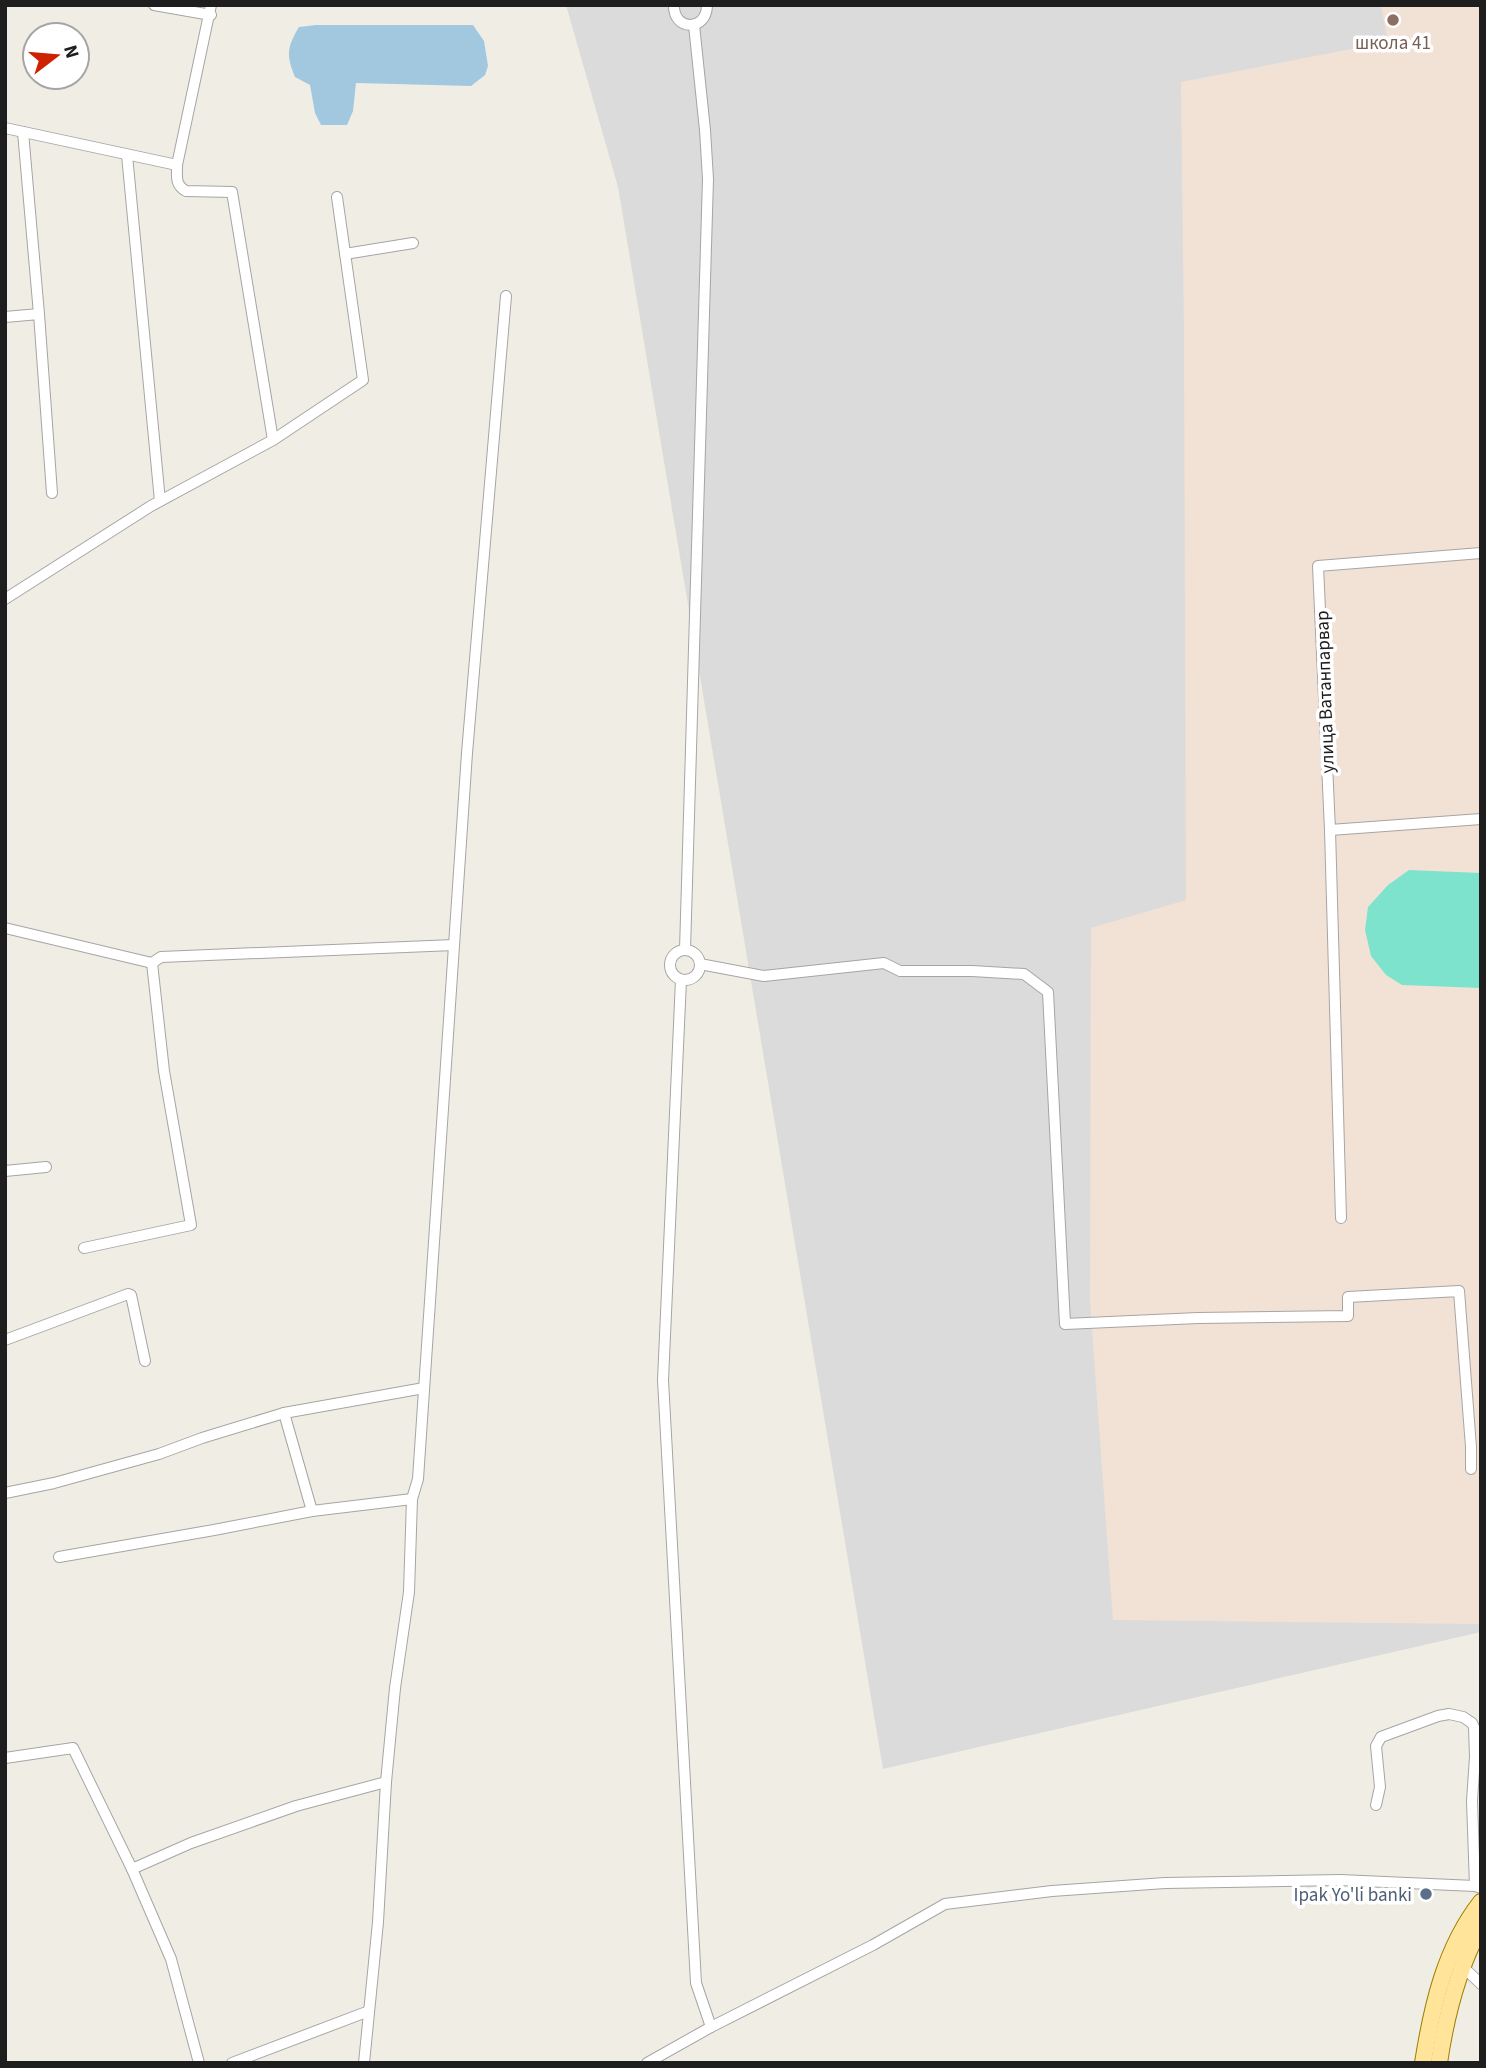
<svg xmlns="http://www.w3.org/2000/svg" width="1486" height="2068" viewBox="0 0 1486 2068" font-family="'Source Sans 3',sans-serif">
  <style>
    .residential { fill: #dcdbdb }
    .military { fill: #f2e2d6 }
    .pitch { fill: #7ee3cc }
    .water { fill: #a2c8e0 }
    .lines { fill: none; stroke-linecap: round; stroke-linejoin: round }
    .street-casing { stroke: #a5a5a5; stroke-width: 12 }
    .primary-casing { stroke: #997f00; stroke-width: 18 }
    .street { stroke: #fff; stroke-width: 10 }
    .primary { stroke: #ffe49a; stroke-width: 16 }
    .education-dot { fill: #8d6e63; stroke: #fff; stroke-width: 2.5 }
    .service-dot { fill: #5c6f8a; stroke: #fff; stroke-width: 2.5 }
    .labels { text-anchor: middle; stroke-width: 7; stroke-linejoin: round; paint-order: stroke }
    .education-label { font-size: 19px; fill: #785e54; stroke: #fff }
    .street-label { font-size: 19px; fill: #1e1e1e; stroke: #fff }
    .service-label { font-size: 19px; fill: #4e5e75; stroke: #fff; text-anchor: end }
  </style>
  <rect width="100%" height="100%" fill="#f0eee4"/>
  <path class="residential" d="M 566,5 L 1481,5 L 1481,1632 L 883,1769 L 618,187 Z"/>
  <path class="military" d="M 1381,5 L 1481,5 L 1481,1624 L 1113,1620 L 1090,1301 L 1091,928 L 1186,900 L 1184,334 L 1181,82 L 1388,42 Z"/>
  <path class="pitch" d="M 1409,870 L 1481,873 L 1481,988 L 1402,985 L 1386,975 L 1371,956 L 1365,930 L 1368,907 L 1388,885 Z"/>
  <path class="water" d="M 316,25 L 473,25 L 484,41 L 488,66 L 485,75 L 471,86 L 356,83 L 353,111 L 347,125 L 321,125 L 315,113 L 310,85 L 295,77 C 286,55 287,47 299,27 Z"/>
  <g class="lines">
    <g class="street-casing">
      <g id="street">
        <path d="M 154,5 L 211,15"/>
        <path d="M 211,5 L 177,165 C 177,177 175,185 186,191 L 232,192 L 273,440"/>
        <path d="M 674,5 C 673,31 707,32 707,5"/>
        <path d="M 5,128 L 177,165"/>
        <path d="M 23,132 L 39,314"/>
        <path d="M 127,155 L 160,501"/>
        <path d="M 345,254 L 413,243"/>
        <path d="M 5,317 L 39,314 L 52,493"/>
        <path d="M 1481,553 L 1318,566 L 1330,830 L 1481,819"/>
        <path d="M 5,599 L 151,506 L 273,440 L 363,380 L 337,197"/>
        <path d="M 1330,830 L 1341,1218"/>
        <path d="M 5,928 L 152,963 L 161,957 L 454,945"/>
        <circle cx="685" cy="965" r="15"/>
        <path d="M 685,950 L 708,179 L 705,130 L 694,25"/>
        <path d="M 700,964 L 764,976 L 884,963 L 900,971 L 972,971 L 1024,974 L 1048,992 L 1065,1324 L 1198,1318 L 1348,1316 L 1348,1297 L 1459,1291 L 1471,1447 L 1471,1469"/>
        <path d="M 681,980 L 663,1380 L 696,1983 L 711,2027"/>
        <path d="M 5,1171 L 46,1167"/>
        <path d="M 84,1248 L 191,1225 L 164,1071 L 152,963"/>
        <path d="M 5,1340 L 128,1294 L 131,1295 L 145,1361"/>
        <path d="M 284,1413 L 424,1388"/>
        <path d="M 5,1493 L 54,1483 L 159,1454 L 202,1438 L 284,1413 L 312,1511"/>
        <path d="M 412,1499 L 418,1479 L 467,753 L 506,296"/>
        <path d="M 59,1557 L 214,1530 L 312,1511 L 412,1499 L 409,1592 L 395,1688 L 386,1782 L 378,1922 L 364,2063"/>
        <path d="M 5,1758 L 73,1748 L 132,1869 L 191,1843 L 296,1806 L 386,1782"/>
        <path d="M 1376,1805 L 1380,1787 L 1376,1746 L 1381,1737 L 1438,1716 L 1449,1714 L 1463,1717 L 1472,1723 L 1474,1727 L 1475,1757 L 1472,1801 L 1475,1886"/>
        <path d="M 132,1869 L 171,1959 L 199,2063"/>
        <path d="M 1462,1966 L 1481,1984"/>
        <path d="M 232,2063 L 369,2011"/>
        <path d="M 647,2063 L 711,2027 L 873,1945 L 945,1904 L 1052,1891 L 1165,1883 L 1340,1880 L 1475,1886 L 1481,1888"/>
      </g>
    </g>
    <g class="primary-casing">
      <g id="primary">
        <path d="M 1423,2063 C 1432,2006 1445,1948 1481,1902"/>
        <path d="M 1439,2063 C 1446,2015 1458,1968 1481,1926"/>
      </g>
    </g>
    <use href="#street" class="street"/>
    <use href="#primary" class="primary"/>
  </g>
  <circle class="education-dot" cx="1393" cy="20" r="7"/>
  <circle class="service-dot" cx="1426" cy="1894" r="7"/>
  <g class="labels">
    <g class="education-label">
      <text x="1393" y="49">школа 41</text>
    </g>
    <g class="street-label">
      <text transform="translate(1324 692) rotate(-92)" y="7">улица Ватанпарвар</text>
    </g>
    <g class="service-label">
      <text x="1412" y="1901">Ipak Yo'li banki</text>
    </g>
  </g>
  <rect width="1486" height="2068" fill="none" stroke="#1e1e1e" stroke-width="14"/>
  <g transform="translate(56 56) rotate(74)"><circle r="33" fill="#ffffff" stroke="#a5a5a5" stroke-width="2"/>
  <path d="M0-5L12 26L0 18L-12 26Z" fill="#cd2100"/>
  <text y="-10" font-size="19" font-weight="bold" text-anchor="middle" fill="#1e1e1e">N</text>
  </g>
</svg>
